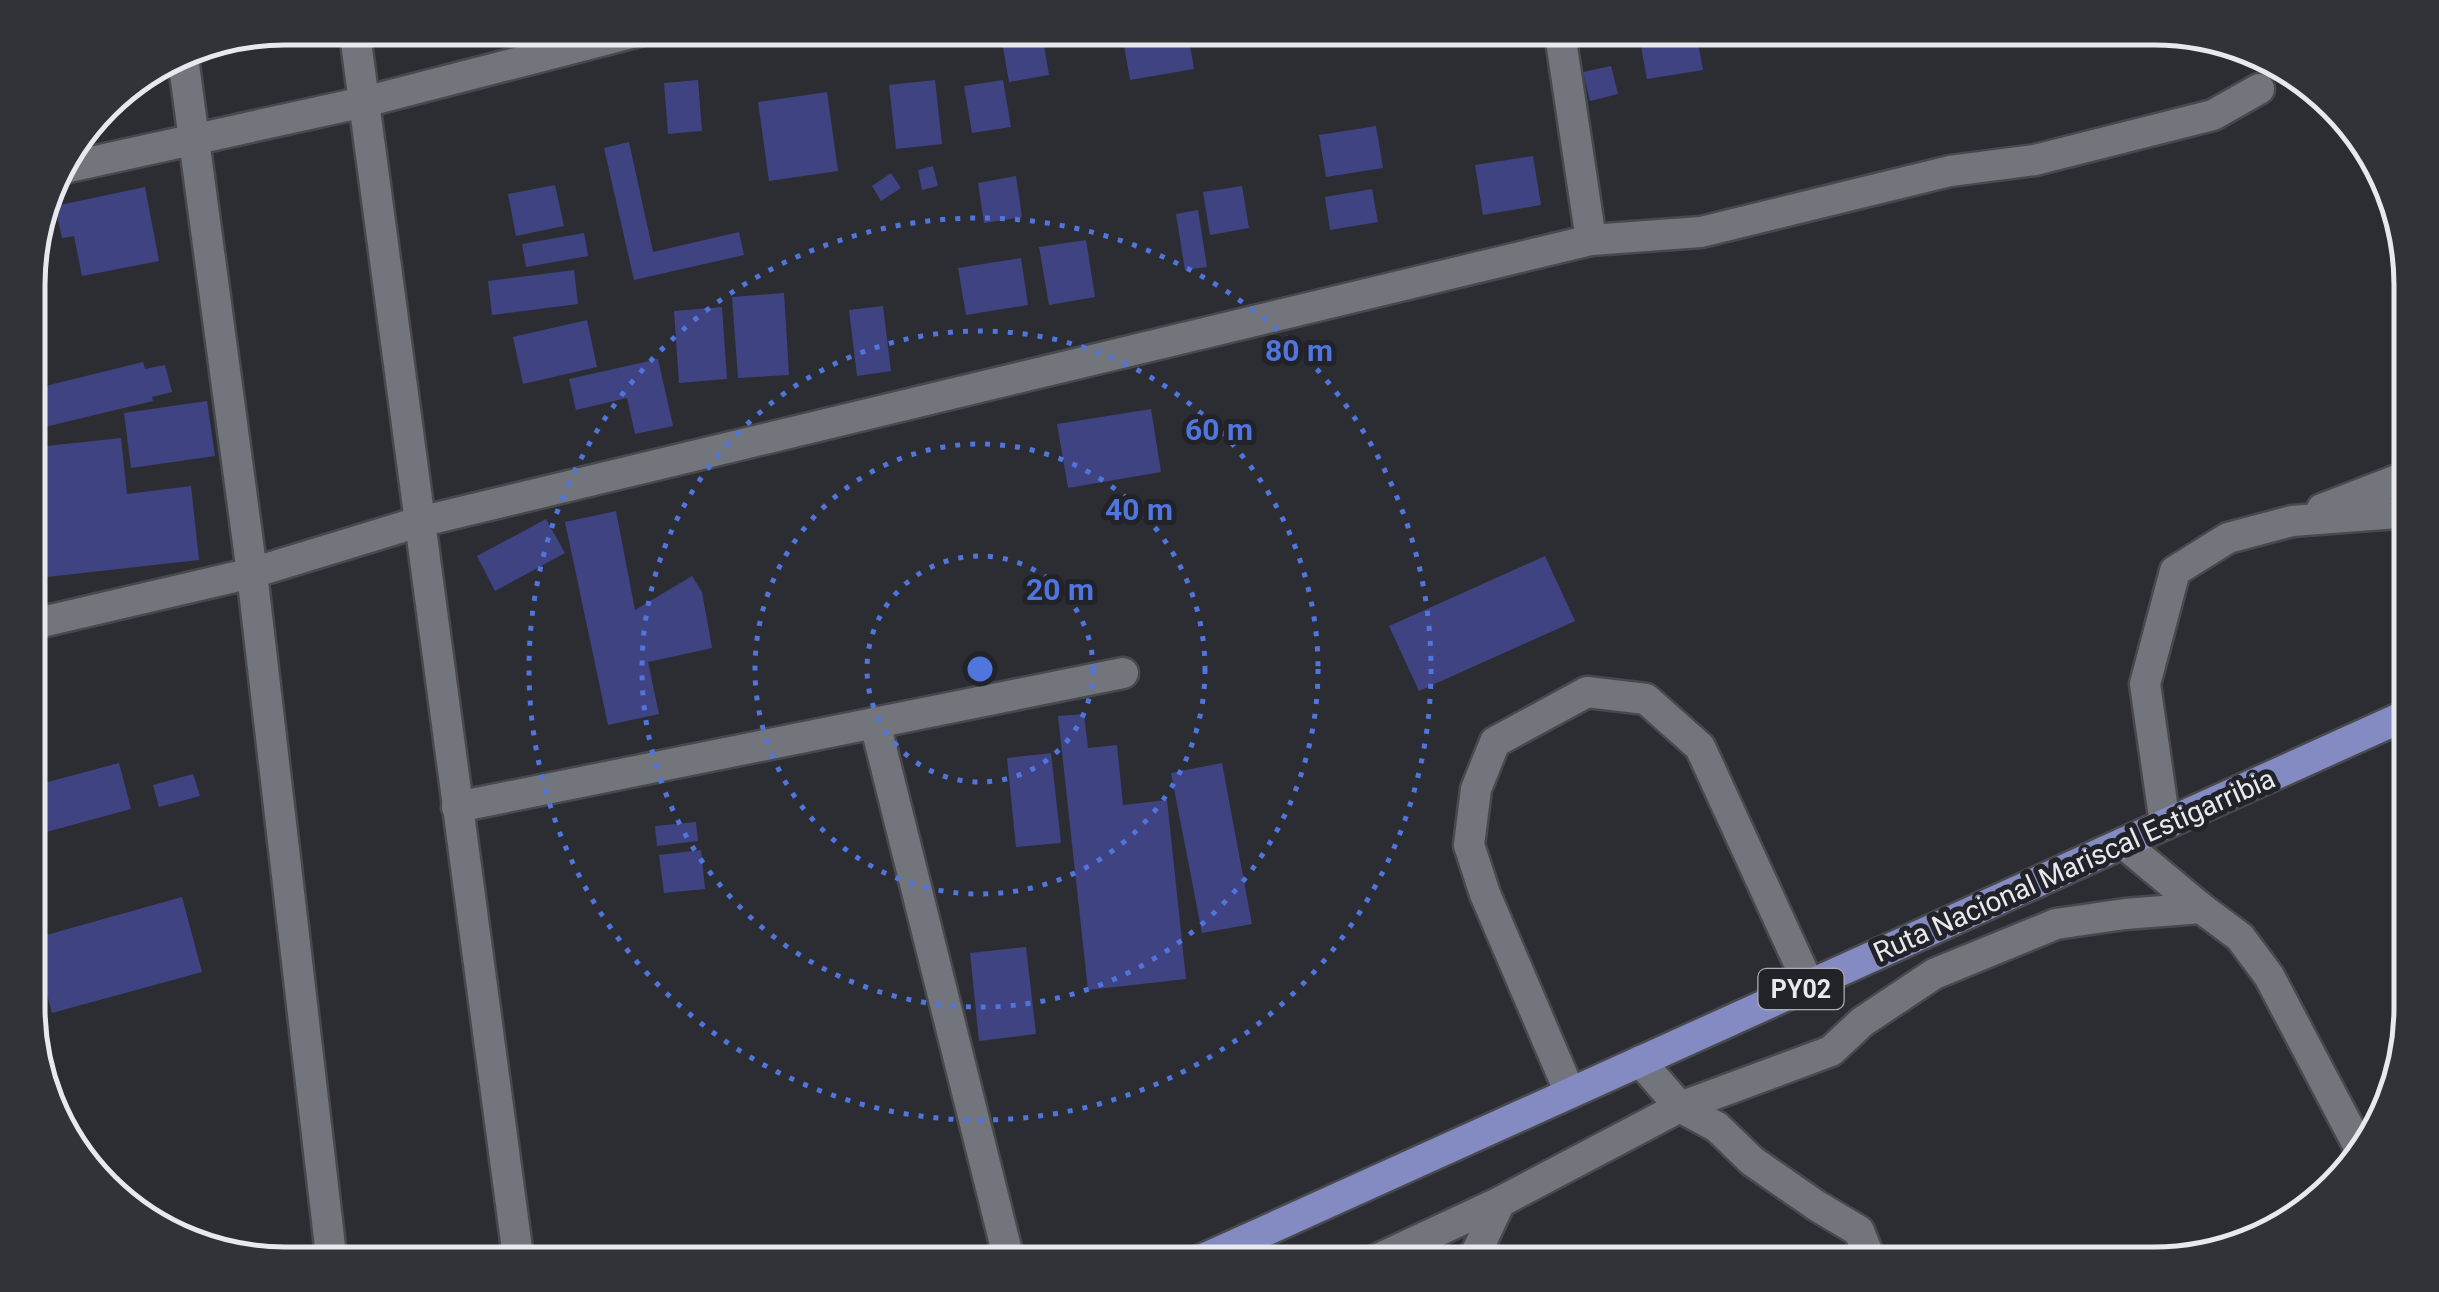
<svg xmlns="http://www.w3.org/2000/svg" width="2439" height="1292" viewBox="0 0 2439 1292" font-family="Roboto,sans-serif">
  <style>
    .building { fill: #3f4381 }
    .lines { fill: none; stroke-linecap: round; stroke-linejoin: round }
    .minor-casing { stroke: #48494d; stroke-width: 35 }
    .major-casing { stroke: #48494d; stroke-width: 35 }
    .minor { stroke: #73757c; stroke-width: 30 }
    .major { stroke: #848bc3; stroke-width: 30 }
    .ring { fill: none; stroke: #5075dd; stroke-width: 5; stroke-dasharray: 5 10 }
    .labels { text-anchor: middle; stroke-width: 10; stroke-linejoin: round; paint-order: stroke }
    .shield { fill: #222329; stroke: #adaeb2; stroke-width: 2.5 }
    .shield-label { font-size: 25px; font-weight: bold; fill: #e8e9ed }
    .street-label { font-size: 28px; fill: #e8e9ed; stroke: #222329 }
    .rim { fill: none; stroke: #e8e9ed; stroke-width: 5 }
    .centre { fill: #5075dd; stroke: #222329; stroke-width: 5 }
    .ring-label { font-size: 30px; text-anchor: middle; font-weight: bold; fill: #5075dd; stroke: #222329; stroke-width: 10; stroke-linejoin: round; paint-order: stroke }
  </style>
  <rect width="100%" height="100%" fill="#2c2d33"/>
  <g class="building">
    <path d="M 1015,28 L 1041,28 L 1049,75 L 1009,82 L 1000,30 Z"/>
    <path d="M 1121,28 L 1187,28 L 1194,69 L 1130,80 Z"/>
    <path d="M 1246,28 L 1312,28 L 1313,32 L 1248,42 Z"/>
    <path d="M 1696,32 L 1703,70 L 1647,79 L 1640,41 Z"/>
    <path d="M 1611,66 L 1618,94 L 1590,101 L 1583,72 Z"/>
    <path d="M 698,80 L 702,131 L 668,134 L 664,83 Z"/>
    <path d="M 935,80 L 942,144 L 896,149 L 889,85 Z"/>
    <path d="M 1003,80 L 1011,127 L 972,133 L 964,86 Z"/>
    <path d="M 827,92 L 838,171 L 769,181 L 758,102 Z"/>
    <path d="M 1376,126 L 1383,168 L 1326,177 L 1319,135 Z"/>
    <path d="M 629,142 L 653,252 L 739,232 L 744,255 L 634,280 L 604,148 Z"/>
    <path d="M 1533,156 L 1541,205 L 1483,215 L 1475,165 Z"/>
    <path d="M 933,166 L 938,186 L 922,190 L 918,170 Z"/>
    <path d="M 891,173 L 901,188 L 881,201 L 872,186 Z"/>
    <path d="M 1016,176 L 1022,217 L 984,223 L 978,183 Z"/>
    <path d="M 555,185 L 564,226 L 516,236 L 508,194 Z"/>
    <path d="M 1242,186 L 1249,228 L 1210,235 L 1203,192 Z"/>
    <path d="M 145,187 L 159,261 L 82,276 L 74,236 L 62,238 L 55,206 Z"/>
    <path d="M 1372,189 L 1378,222 L 1330,230 L 1325,197 Z"/>
    <path d="M 1198,210 L 1207,267 L 1185,270 L 1176,214 Z"/>
    <path d="M 584,233 L 588,256 L 526,267 L 522,244 Z"/>
    <path d="M 1086,240 L 1095,297 L 1049,305 L 1039,247 Z"/>
    <path d="M 1021,258 L 1028,305 L 966,315 L 958,268 Z"/>
    <path d="M 574,270 L 578,304 L 492,315 L 488,281 Z"/>
    <path d="M 784,293 L 789,375 L 738,378 L 732,297 Z"/>
    <path d="M 883,306 L 891,371 L 857,376 L 849,310 Z"/>
    <path d="M 722,307 L 727,379 L 679,383 L 674,311 Z"/>
    <path d="M 587,320 L 597,367 L 523,384 L 513,337 Z"/>
    <path d="M 658,359 L 673,426 L 635,434 L 627,398 L 576,410 L 569,379 Z"/>
    <path d="M 143,362 L 145,369 L 165,365 L 172,392 L 152,397 L 153,401 L 28,431 L 29,390 Z"/>
    <path d="M 207,401 L 215,456 L 131,468 L 124,413 Z"/>
    <path d="M 1151,409 L 1161,472 L 1068,488 L 1057,424 Z"/>
    <path d="M 121,438 L 127,494 L 191,486 L 199,560 L 29,579 L 28,448 Z"/>
    <path d="M 616,511 L 635,610 L 692,576 L 702,592 L 712,648 L 648,662 L 659,714 L 608,725 L 565,522 Z"/>
    <path d="M 546,519 L 565,553 L 495,591 L 477,556 Z"/>
    <path d="M 1545,556 L 1575,621 L 1419,691 L 1389,626 Z"/>
    <path d="M 1084,714 L 1088,748 L 1117,745 L 1123,805 L 1167,800 L 1186,979 L 1088,990 L 1058,716 Z"/>
    <path d="M 1051,753 L 1061,843 L 1016,847 L 1007,758 Z"/>
    <path d="M 119,763 L 131,809 L 39,834 L 29,799 L 29,787 Z"/>
    <path d="M 1222,763 L 1252,924 L 1202,933 L 1171,773 Z"/>
    <path d="M 193,774 L 200,796 L 159,807 L 153,785 Z"/>
    <path d="M 696,822 L 698,841 L 657,846 L 655,826 Z"/>
    <path d="M 701,850 L 705,889 L 664,893 L 659,855 Z"/>
    <path d="M 182,897 L 202,972 L 52,1013 L 32,939 Z"/>
    <path d="M 1026,947 L 1036,1034 L 979,1041 L 970,953 Z"/>
  </g>
  <g class="lines">
    <g class="minor-casing">
      <g id="minor">
        <path d="M 354,27 L 519,1264"/>
        <path d="M 182,50 L 252,573 L 332,1264"/>
        <path d="M 55,170 L 364,102 L 655,27"/>
        <path d="M 1591,240 L 1701,232 L 1950,171 L 2035,160 L 2213,115 L 2259,89"/>
        <path d="M 2322,509 L 2410,475"/>
        <path d="M 29,625 L 252,573 L 419,522 L 1591,240 L 1559,27"/>
        <path d="M 875,723 L 1010,1264"/>
        <path d="M 457,807 L 1123,673"/>
        <path d="M 2165,824 L 2145,684 L 2175,571 L 2228,538 L 2292,521 L 2410,512"/>
        <path d="M 2123,843 L 2201,908 L 2240,937 L 2269,976 L 2360,1149"/>
        <path d="M 1640,1061 L 1680,1107 L 1717,1127 L 1752,1161 L 1817,1206 L 1859,1231 L 1872,1264"/>
        <path d="M 1570,1093 L 1485,894 L 1469,845 L 1476,789 L 1495,742 L 1587,692 L 1646,699 L 1700,747 L 1809,985"/>
        <path d="M 1367,1264 L 1500,1202 L 1680,1107 L 1831,1051 L 1862,1022 L 1934,974 L 2056,924 L 2125,914 L 2201,908"/>
        <path d="M 1471,1264 L 1500,1202"/>
      </g>
    </g>
    <g class="major-casing">
      <path id="major" d="M 1192,1264 L 2411,713"/>
    </g>
    <use href="#minor" class="minor"/>
    <use href="#major" class="major"/>
  </g>
  <g class="ring">
    <circle cx="980" cy="669" r="113"/>
    <circle cx="980" cy="669" r="225"/>
    <circle cx="980" cy="669" r="338"/>
    <circle cx="980" cy="669" r="451"/>
  </g>
  <g class="labels">
    <rect class="shield" x="1758.5" y="969" width="85" height="40" rx="8"/>
    <g class="shield-label">
      <text x="1801" y="998">PY02</text>
    </g>
    <g class="street-label">
      <text transform="translate(2074 865) rotate(-24)" y="10">Ruta Nacional Mariscal Estigarribia</text>
    </g>
  </g>
  <path d="M0 0H2439V1292H0ZM285 45H2154A240 240 0 0 1 2394 285V1007A240 240 0 0 1 2154 1247H285A240 240 0 0 1 45 1007V285A240 240 0 0 1 285 45Z" fill="#323339" fill-rule="evenodd"/>
  <path class="rim" d="M285 45H2154A240 240 0 0 1 2394 285V1007A240 240 0 0 1 2154 1247H285A240 240 0 0 1 45 1007V285A240 240 0 0 1 285 45Z"/>
  <circle cx="980" cy="669" r="15" class="centre"/>
  <g class="ring-label">
    <text x="1299" y="361">80 m</text>
    <text x="1219" y="440">60 m</text>
    <text x="1139" y="520">40 m</text>
    <text x="1060" y="600">20 m</text>
  </g>
</svg>
